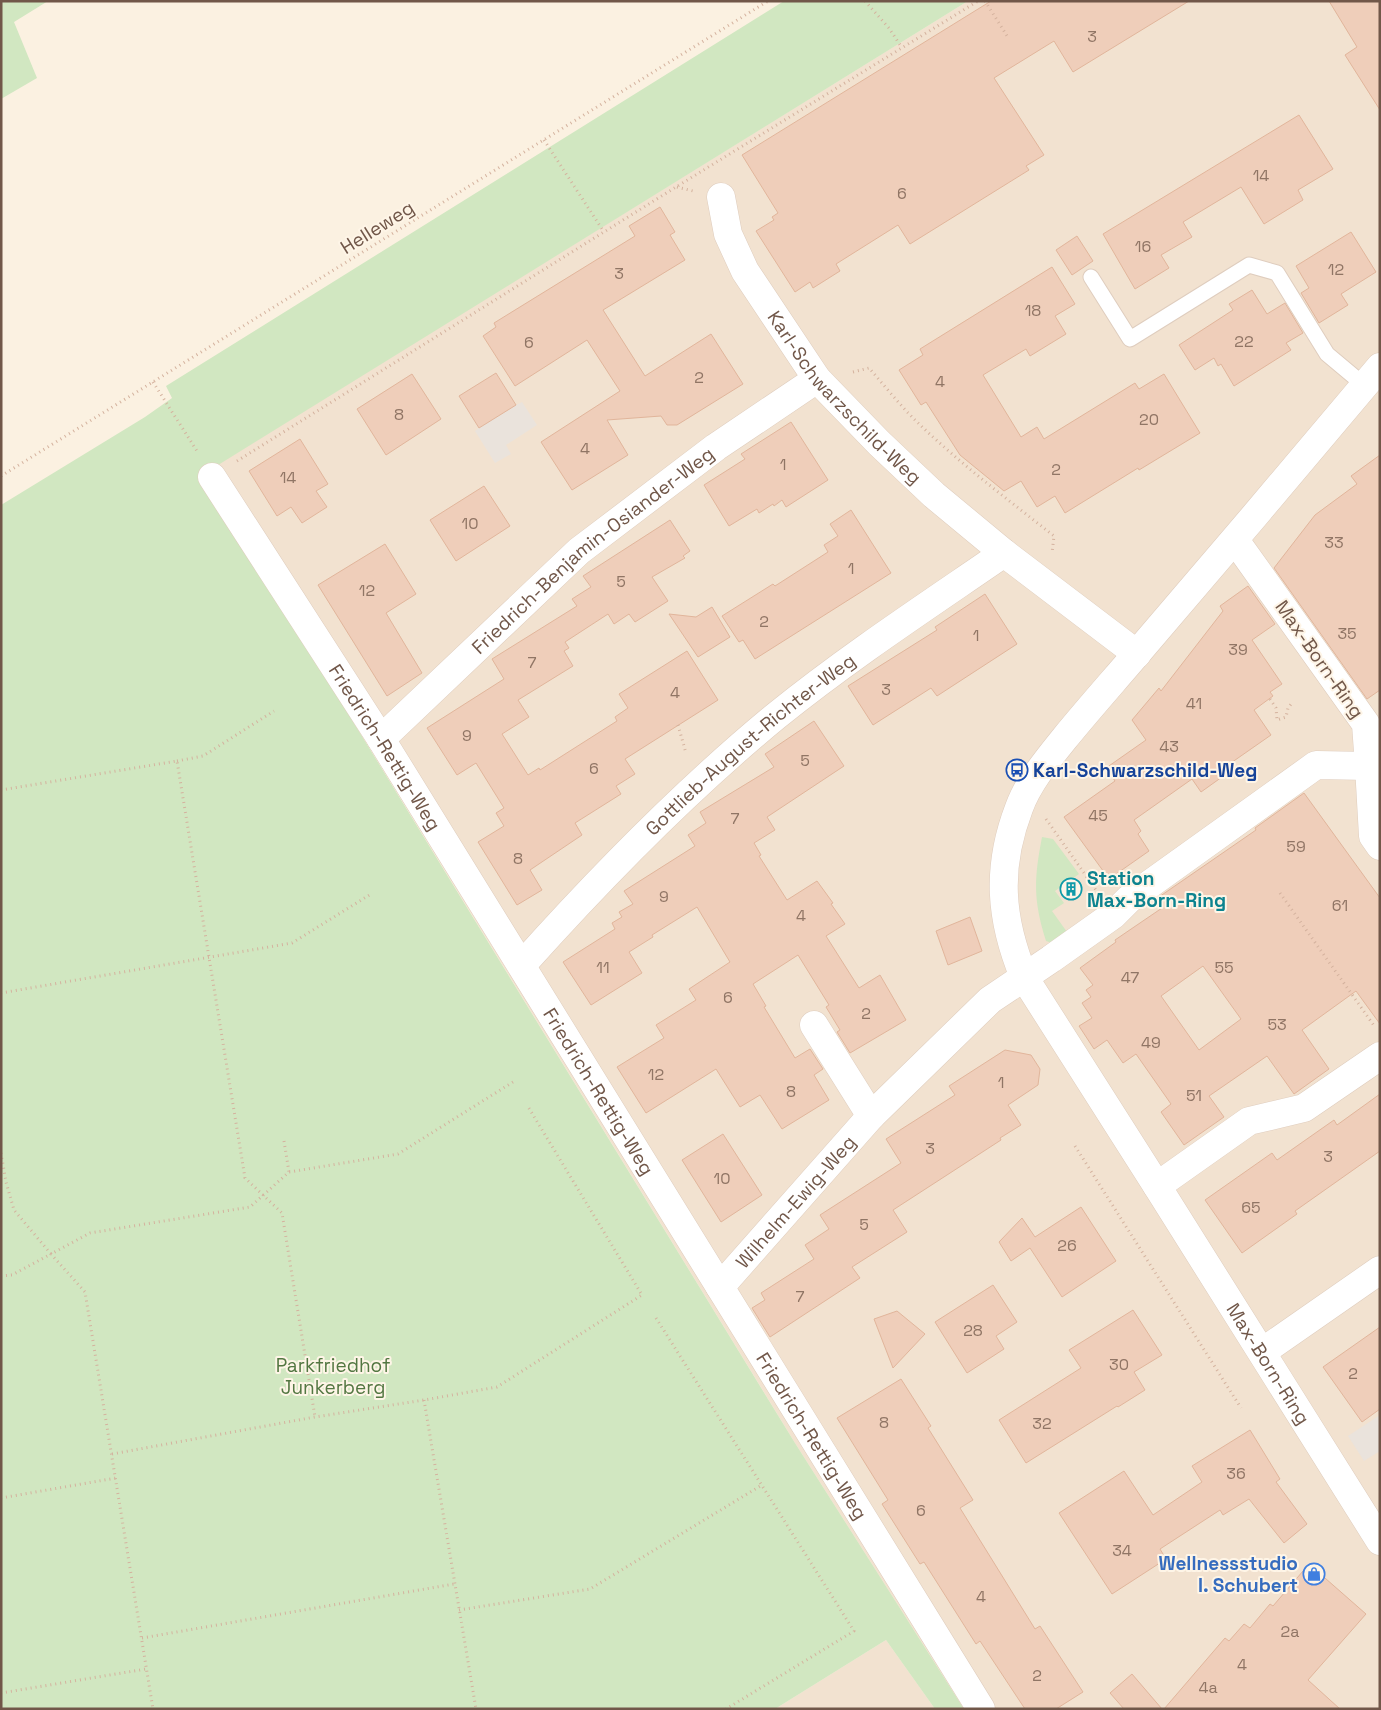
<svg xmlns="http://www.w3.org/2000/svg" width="1381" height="1710" viewBox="0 0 1381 1710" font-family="'Space Grotesk',sans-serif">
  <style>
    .residential { fill: #f2e2d0 }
    .industrial { fill: #eae3dc }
    .green { fill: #d1e7c1 }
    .building { fill: #efceba; stroke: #e1b59b; fill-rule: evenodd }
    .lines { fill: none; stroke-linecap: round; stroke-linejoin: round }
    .lane-casing { stroke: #dfcdbe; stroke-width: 17 }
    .street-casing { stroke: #dfcdbe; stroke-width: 29 }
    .path { stroke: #d4b29e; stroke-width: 3; stroke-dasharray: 1 4; stroke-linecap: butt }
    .lane { stroke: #fff; stroke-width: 15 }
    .street { stroke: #fff; stroke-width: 28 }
    .labels { text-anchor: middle; stroke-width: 4; stroke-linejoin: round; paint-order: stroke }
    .number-label { font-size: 16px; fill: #907565 }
    .street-label { font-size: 19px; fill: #715749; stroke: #fef5e7 }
    .transit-label { font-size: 19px; font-weight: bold; fill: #164399; stroke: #fef5e7; text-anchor: start }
    .culture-label { font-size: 19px; font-weight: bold; fill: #0d838f; stroke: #fef5e7; text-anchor: start }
    .park-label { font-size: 19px; fill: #537742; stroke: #fef5e7 }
    .shop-label { font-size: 19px; font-weight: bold; fill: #366cbe; stroke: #fef5e7; text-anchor: end }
  </style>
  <rect width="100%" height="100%" fill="#fbf1e1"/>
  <g class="residential">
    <path d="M 968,1 L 1380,1 L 1380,1709 L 964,1709 L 795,1443 L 202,474 Z"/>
    <path d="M 886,1640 L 935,1709 L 775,1709 Z"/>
  </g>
  <g class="industrial">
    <path d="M 496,373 L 516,405 L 522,402 L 537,425 L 506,445 L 511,454 L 495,463 L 475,431 L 479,428 L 459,396 Z"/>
    <path d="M 1380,1415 L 1380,1451 L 1364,1461 L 1348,1436 Z"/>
  </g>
  <g class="green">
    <path d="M 1,1 L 48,1 L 14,22 L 37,78 L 1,99 Z"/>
    <path d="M 784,1 L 968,1 L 202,475 L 795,1443 L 964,1709 L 935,1709 L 886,1640 L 775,1709 L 1,1709 L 1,505 L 145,417 L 172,398 L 166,386 Z"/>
    <path d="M 1042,837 L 1053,839 L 1079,874 L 1055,891 L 1064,903 L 1052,911 L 1067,932 L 1052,943 L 1046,941 C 1033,899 1034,879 1042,837 Z"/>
  </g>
  <g class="building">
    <path d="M 991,1 L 1189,1 L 1073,72 L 1054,41 L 994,78 L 1044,155 L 1026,166 L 1029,170 L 910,244 L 898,225 L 836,264 L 840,271 L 813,288 L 810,282 L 795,292 L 756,231 L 774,220 L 772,217 L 778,213 L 742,155 Z"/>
    <path d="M 1329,1 L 1380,1 L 1380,110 L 1345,55 L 1357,47 Z"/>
    <path d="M 1299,115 L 1333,169 L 1298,190 L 1303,200 L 1264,224 L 1241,187 L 1183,222 L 1192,237 L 1161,255 L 1169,268 L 1135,289 L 1103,234 Z"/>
    <path d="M 660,207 L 675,232 L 670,235 L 685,260 L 603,310 L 645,376 L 711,334 L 743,384 L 677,425 L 667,425 L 661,416 L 607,420 L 628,455 L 572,490 L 541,442 L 620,391 L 587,340 L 515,386 L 483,336 L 496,327 L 494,323 L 635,236 L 629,226 Z"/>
    <path d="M 1351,232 L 1376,272 L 1341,294 L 1348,305 L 1319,323 L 1301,293 L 1309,288 L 1296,266 Z"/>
    <path d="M 1077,236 L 1093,261 L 1072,275 L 1056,250 Z"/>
    <path d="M 1052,267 L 1075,304 L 1055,316 L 1066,334 L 1030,356 L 1026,349 L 983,375 L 1021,437 L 1037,427 L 1044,439 L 1135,383 L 1139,389 L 1164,374 L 1200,433 L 1139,470 L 1138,468 L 1065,513 L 1055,496 L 1037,507 L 1021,481 L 1004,491 L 960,455 L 926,402 L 921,405 L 899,370 L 923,355 L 920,349 Z"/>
    <path d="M 1252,290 L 1267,314 L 1285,303 L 1303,333 L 1286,343 L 1291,350 L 1234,386 L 1221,364 L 1218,366 L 1214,358 L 1195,370 L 1179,345 L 1233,310 L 1229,304 Z"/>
    <path d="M 496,373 L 516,405 L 479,428 L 459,396 Z"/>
    <path d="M 412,374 L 441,419 L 386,455 L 357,409 Z"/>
    <path d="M 791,422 L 828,480 L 786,507 L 782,500 L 774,506 L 773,504 L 759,513 L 757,509 L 729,526 L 704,485 L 745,459 L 741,454 Z"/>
    <path d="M 300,439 L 328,484 L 316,491 L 327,507 L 302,523 L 291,507 L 277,516 L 249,471 Z"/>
    <path d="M 1380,455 L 1380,690 L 1367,699 L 1274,568 L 1315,515 L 1357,484 L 1351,476 Z"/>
    <path d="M 484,486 L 510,526 L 456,561 L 430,520 Z"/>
    <path d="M 851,510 L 891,573 L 755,659 L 743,640 L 739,642 L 722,616 L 773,584 L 775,586 L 828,552 L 824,545 L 838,536 L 830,524 Z"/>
    <path d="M 670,520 L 690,551 L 683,556 L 685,558 L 652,577 L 668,601 L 635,622 L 629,614 L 614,624 L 608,614 L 565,642 L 569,648 L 564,651 L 573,666 L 518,700 L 529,717 L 502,734 L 528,775 L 539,768 L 540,770 L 617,721 L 615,717 L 628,708 L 619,694 L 687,651 L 718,700 L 625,759 L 635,774 L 616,786 L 621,794 L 575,823 L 582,835 L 530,870 L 542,890 L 517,905 L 478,842 L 504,826 L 496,813 L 504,808 L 476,763 L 457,775 L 427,728 L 504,679 L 492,659 L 577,606 L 572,599 L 591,587 L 583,576 Z"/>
    <path d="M 385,544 L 416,594 L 386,613 L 422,673 L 387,696 L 318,585 Z"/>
    <path d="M 1248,586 L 1275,624 L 1252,640 L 1282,684 L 1270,692 L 1273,696 L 1254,710 L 1271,735 L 1218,772 L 1222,777 L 1201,792 L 1192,779 L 1134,820 L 1141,831 L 1138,834 L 1149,851 L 1109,879 L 1064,817 L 1115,781 L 1106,768 L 1146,740 L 1132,720 L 1159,688 L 1161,691 L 1223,611 L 1220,606 Z"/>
    <path d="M 985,594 L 1017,644 L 937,696 L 931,688 L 873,725 L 848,686 L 937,630 L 935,627 Z"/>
    <path d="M 712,607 L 730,637 L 698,657 L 669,614 L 696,617 Z"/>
    <path d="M 814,721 L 844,766 L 767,817 L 775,830 L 754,843 L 761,855 L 759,856 L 787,900 L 817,881 L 833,903 L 831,904 L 845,924 L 826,936 L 859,988 L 880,975 L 906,1020 L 850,1053 L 837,1032 L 840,1030 L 826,1007 L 829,1005 L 798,955 L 753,984 L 766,1006 L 764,1007 L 795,1058 L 810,1049 L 823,1069 L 814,1075 L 829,1100 L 782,1129 L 760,1095 L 740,1107 L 716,1069 L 646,1113 L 617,1067 L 664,1038 L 656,1025 L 696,1000 L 689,989 L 730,962 L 697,907 L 652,935 L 653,937 L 629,952 L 642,973 L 591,1005 L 563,962 L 615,929 L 612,923 L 622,917 L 619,912 L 633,904 L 624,891 L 695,846 L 688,835 L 706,823 L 700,812 L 774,767 L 765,754 Z"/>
    <path d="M 1304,793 L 1380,898 L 1380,1024 L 1356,991 L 1302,1030 L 1329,1069 L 1294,1094 L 1267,1056 L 1209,1096 L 1224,1117 L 1184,1145 L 1161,1112 L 1171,1104 L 1136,1054 L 1123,1063 L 1107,1040 L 1094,1049 L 1079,1026 L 1092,1018 L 1082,1003 L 1091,997 L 1086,990 L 1093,985 L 1080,968 L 1116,942 L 1115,940 L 1162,908 L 1156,899 L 1256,830 L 1255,828 ZM 1203,966 L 1241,1019 L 1199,1050 L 1161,996 Z"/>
    <path d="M 970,917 L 982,951 L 948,965 L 936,931 Z"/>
    <path d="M 1005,1050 L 1031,1055 L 1040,1069 L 1038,1085 L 1008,1105 L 1021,1125 L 1000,1138 L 1001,1140 L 893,1210 L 907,1232 L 852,1267 L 860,1278 L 770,1337 L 752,1308 L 765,1300 L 761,1293 L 814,1259 L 805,1245 L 829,1229 L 820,1215 L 901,1163 L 886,1139 L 955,1095 L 949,1086 Z"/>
    <path d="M 1380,1094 L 1380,1151 L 1295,1211 L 1297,1214 L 1242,1253 L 1205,1200 L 1272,1153 L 1277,1160 L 1334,1120 L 1337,1125 Z"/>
    <path d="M 723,1134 L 762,1195 L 721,1222 L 682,1160 Z"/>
    <path d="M 1081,1207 L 1116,1261 L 1062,1297 L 1030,1248 L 1011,1261 L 999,1242 L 1022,1218 L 1035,1237 Z"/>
    <path d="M 993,1285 L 1017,1322 L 996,1336 L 1004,1349 L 967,1373 L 935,1322 Z"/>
    <path d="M 1133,1310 L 1162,1355 L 1134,1372 L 1145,1390 L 1118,1407 L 1117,1406 L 1026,1463 L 999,1420 L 1081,1368 L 1069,1350 Z"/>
    <path d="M 897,1311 L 925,1334 L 893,1368 L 874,1319 Z"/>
    <path d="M 1380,1327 L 1380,1409 L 1362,1422 L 1323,1367 Z"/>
    <path d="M 901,1379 L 931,1426 L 928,1428 L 973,1500 L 960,1508 L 1035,1629 L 1040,1626 L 1083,1692 L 1056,1709 L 1025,1709 L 980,1641 L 976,1644 L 924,1562 L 920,1564 L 882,1504 L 888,1500 L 837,1418 Z"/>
    <path d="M 1250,1430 L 1280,1479 L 1276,1482 L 1307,1524 L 1284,1543 L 1249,1499 L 1223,1515 L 1220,1510 L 1160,1549 L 1166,1559 L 1112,1594 L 1059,1513 L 1124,1471 L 1153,1515 L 1202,1482 L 1192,1466 Z"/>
    <path d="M 1309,1564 L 1366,1614 L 1308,1680 L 1340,1709 L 1164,1709 L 1225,1638 L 1229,1641 L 1244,1624 L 1250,1628 L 1270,1604 L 1273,1606 Z"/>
    <path d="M 1132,1674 L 1162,1709 L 1124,1709 L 1110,1693 Z"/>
  </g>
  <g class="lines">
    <g class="lane-casing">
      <path id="lane" d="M 1091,277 L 1130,339 L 1249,265 L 1277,273 L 1327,354 L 1364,385"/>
    </g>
    <g class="street-casing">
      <g id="street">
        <path id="s1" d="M 721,197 L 728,234 L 745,271 L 817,379 L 879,443 L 934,495 L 1004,553 L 1137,654"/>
        <path id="s2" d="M 1380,367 C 1302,460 1224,552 1145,644 C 1118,676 1090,707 1064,739 C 1047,760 1028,783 1019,808 C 996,868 1000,919 1024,977 L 1157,1186 L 1380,1541"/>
        <path id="s3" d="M 212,477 L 381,739 L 981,1709"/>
        <path id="s4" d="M 381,739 L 579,551 L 716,447 L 817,379"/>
        <path d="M 1380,766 L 1369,766 L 1373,836 L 1380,846"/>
        <path id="s5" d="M 522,965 C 600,878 686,790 776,716 C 849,657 927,606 1004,553"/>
        <path d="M 814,1025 L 871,1116"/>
        <path d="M 1157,1186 L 1249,1121 L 1304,1108 L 1380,1056"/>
        <path id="s6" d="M 720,1287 L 871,1116 L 990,1000 L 1051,959 L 1113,915 L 1129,899 L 1316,765 L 1369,766 L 1366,724 L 1235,540"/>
        <path d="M 1262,1352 L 1380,1270"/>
      </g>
    </g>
    <g class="path">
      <path d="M 865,1 L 889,28 L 902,48"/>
      <path d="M 985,1 L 1009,39"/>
      <path d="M 544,140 L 604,232"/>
      <path d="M 677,187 L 693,191"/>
      <path d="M 853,372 L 869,368 C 884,385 899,404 915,420 C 958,462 1007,499 1054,536 L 1052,553"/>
      <path d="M 153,382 L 197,451"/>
      <path d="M 237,461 L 676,187 L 978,1"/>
      <path d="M 1,476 L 768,1"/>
      <path d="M 1270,699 L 1276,708 L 1277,720 L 1286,717 L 1288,708 L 1292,703"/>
      <path d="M 678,725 L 686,753"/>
      <path d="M 177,761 L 203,756 L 274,711"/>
      <path d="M 1,790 L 177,761 L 245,1178 L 282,1213 L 315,1417"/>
      <path d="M 1046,819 L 1096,890"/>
      <path d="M 1280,893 L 1375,1027"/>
      <path d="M 1,993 L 292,943 L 371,894"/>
      <path d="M 284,1141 L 289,1172"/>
      <path d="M 1075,1146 L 1241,1408"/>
      <path d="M 1,1153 L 6,1182 L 14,1210 L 51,1254 L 90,1233 L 250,1207 L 289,1172 L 398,1154 L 513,1082"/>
      <path d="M 1,1276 L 12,1275 L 51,1254 L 85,1292 L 153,1709"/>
      <path d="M 656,1318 L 854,1631 L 726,1709"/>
      <path d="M 424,1400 L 476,1709"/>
      <path d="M 112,1454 L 315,1417 L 424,1400 L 497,1387 L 642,1295 L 527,1105"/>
      <path d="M 1,1498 L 116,1478"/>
      <path d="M 459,1610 L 590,1589 L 762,1485"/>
      <path d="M 142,1638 L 454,1584"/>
      <path d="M 1,1693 L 146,1669"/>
    </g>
    <use href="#lane" class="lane"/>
    <use href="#street" class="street"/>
  </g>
  <defs>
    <g id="bus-ring" transform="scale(1.125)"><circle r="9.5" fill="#fef5e7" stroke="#1a4fb4" stroke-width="1.5"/><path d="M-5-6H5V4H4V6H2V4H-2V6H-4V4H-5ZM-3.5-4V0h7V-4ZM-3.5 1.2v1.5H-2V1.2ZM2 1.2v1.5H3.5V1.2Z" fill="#1a4fb4"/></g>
    <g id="building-ring" transform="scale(1.125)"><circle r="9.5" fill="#fef5e7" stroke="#0f9aa8" stroke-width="1.5"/><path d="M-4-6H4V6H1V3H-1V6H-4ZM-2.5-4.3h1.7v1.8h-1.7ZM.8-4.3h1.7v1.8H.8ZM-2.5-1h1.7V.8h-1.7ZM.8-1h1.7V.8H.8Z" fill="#0f9aa8"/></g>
    <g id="shop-ring" transform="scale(1.125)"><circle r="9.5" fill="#fef5e7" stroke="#3f7fe0" stroke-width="1.5"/><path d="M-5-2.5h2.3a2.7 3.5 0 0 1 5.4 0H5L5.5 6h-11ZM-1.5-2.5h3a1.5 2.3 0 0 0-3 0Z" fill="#3f7fe0"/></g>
  </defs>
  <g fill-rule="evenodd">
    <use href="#bus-ring" x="1017" y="770"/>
    <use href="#building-ring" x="1071" y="889"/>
    <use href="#shop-ring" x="1314" y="1574"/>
  </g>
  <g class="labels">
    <g class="number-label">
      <text x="1092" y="42">3</text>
      <text x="1261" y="181">14</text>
      <text x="902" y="199">6</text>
      <text x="1143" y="252">16</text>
      <text x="1336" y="275">12</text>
      <text x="619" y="279">3</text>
      <text x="1033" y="316">18</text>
      <text x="1244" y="347">22</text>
      <text x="529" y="348">6</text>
      <text x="699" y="383">2</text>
      <text x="940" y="387">4</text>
      <text x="399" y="420">8</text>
      <text x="1149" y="425">20</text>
      <text x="585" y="454">4</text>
      <text x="783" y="470">1</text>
      <text x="1056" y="475">2</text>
      <text x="288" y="483">14</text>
      <text x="470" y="529">10</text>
      <text x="1334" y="548">33</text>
      <text x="851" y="574">1</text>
      <text x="621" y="587">5</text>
      <text x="367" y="596">12</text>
      <text x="764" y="627">2</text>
      <text x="1347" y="639">35</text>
      <text x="976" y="641">1</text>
      <text x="1238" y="655">39</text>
      <text x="532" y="668">7</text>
      <text x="886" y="695">3</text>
      <text x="675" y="698">4</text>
      <text x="1194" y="709">41</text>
      <text x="467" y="741">9</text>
      <text x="1169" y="752">43</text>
      <text x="805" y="766">5</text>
      <text x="594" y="774">6</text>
      <text x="1098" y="821">45</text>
      <text x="735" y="824">7</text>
      <text x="1296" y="852">59</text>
      <text x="518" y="864">8</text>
      <text x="664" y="902">9</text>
      <text x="1340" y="911">61</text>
      <text x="801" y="921">4</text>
      <text x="603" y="973">11</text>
      <text x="1224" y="973">55</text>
      <text x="1130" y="983">47</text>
      <text x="728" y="1003">6</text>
      <text x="866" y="1019">2</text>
      <text x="1277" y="1030">53</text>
      <text x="1151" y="1048">49</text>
      <text x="656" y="1080">12</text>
      <text x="1001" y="1088">1</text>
      <text x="791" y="1097">8</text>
      <text x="1194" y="1101">51</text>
      <text x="930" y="1154">3</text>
      <text x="1328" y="1162">3</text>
      <text x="722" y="1184">10</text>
      <text x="1251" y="1213">65</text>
      <text x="864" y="1230">5</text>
      <text x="1067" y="1251">26</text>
      <text x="800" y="1302">7</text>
      <text x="973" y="1336">28</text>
      <text x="1119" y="1370">30</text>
      <text x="1353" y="1379">2</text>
      <text x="884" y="1428">8</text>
      <text x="1042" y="1429">32</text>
      <text x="1236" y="1479">36</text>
      <text x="921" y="1516">6</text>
      <text x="1122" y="1556">34</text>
      <text x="981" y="1602">4</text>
      <text x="1290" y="1637">2a</text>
      <text x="1242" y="1670">4</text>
      <text x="1037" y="1681">2</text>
      <text x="1208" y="1693">4a</text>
    </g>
    <g class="street-label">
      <text transform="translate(377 227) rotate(-32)" y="7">Helleweg</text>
      <text dy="7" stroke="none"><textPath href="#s1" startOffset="240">Karl-Schwarzschild-Weg</textPath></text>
      <text dy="7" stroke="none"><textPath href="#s4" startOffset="284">Friedrich-Benjamin-Osiander-Weg</textPath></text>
      <text transform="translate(1320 659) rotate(55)" y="7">Max-Born-Ring</text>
      <text dy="7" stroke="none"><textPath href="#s5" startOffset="318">Gottlieb-August-Richter-Weg</textPath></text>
      <text dy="7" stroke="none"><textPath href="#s3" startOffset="321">Friedrich-Rettig-Weg</textPath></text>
      <text dy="7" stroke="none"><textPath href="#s3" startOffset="726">Friedrich-Rettig-Weg</textPath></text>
      <text dy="7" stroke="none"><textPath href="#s6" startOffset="114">Wilhelm-Ewig-Weg</textPath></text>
      <text dy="7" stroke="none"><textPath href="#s2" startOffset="1202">Max-Born-Ring</textPath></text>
      <text dy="7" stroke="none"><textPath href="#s3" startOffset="1131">Friedrich-Rettig-Weg</textPath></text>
    </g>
    <g class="transit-label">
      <text x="1033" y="777">Karl-Schwarzschild-Weg</text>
    </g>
    <g class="culture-label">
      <text x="1087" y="885">Station<tspan x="1087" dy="22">Max-Born-Ring</tspan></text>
    </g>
    <g class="park-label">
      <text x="333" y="1372">Parkfriedhof<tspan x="333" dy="22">Junkerberg</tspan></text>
    </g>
    <g class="shop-label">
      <text x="1298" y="1570">Wellnessstudio<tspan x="1298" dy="22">I. Schubert</tspan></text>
    </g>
  </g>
  <rect width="1381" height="1710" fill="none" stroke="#715749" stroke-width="5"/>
</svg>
